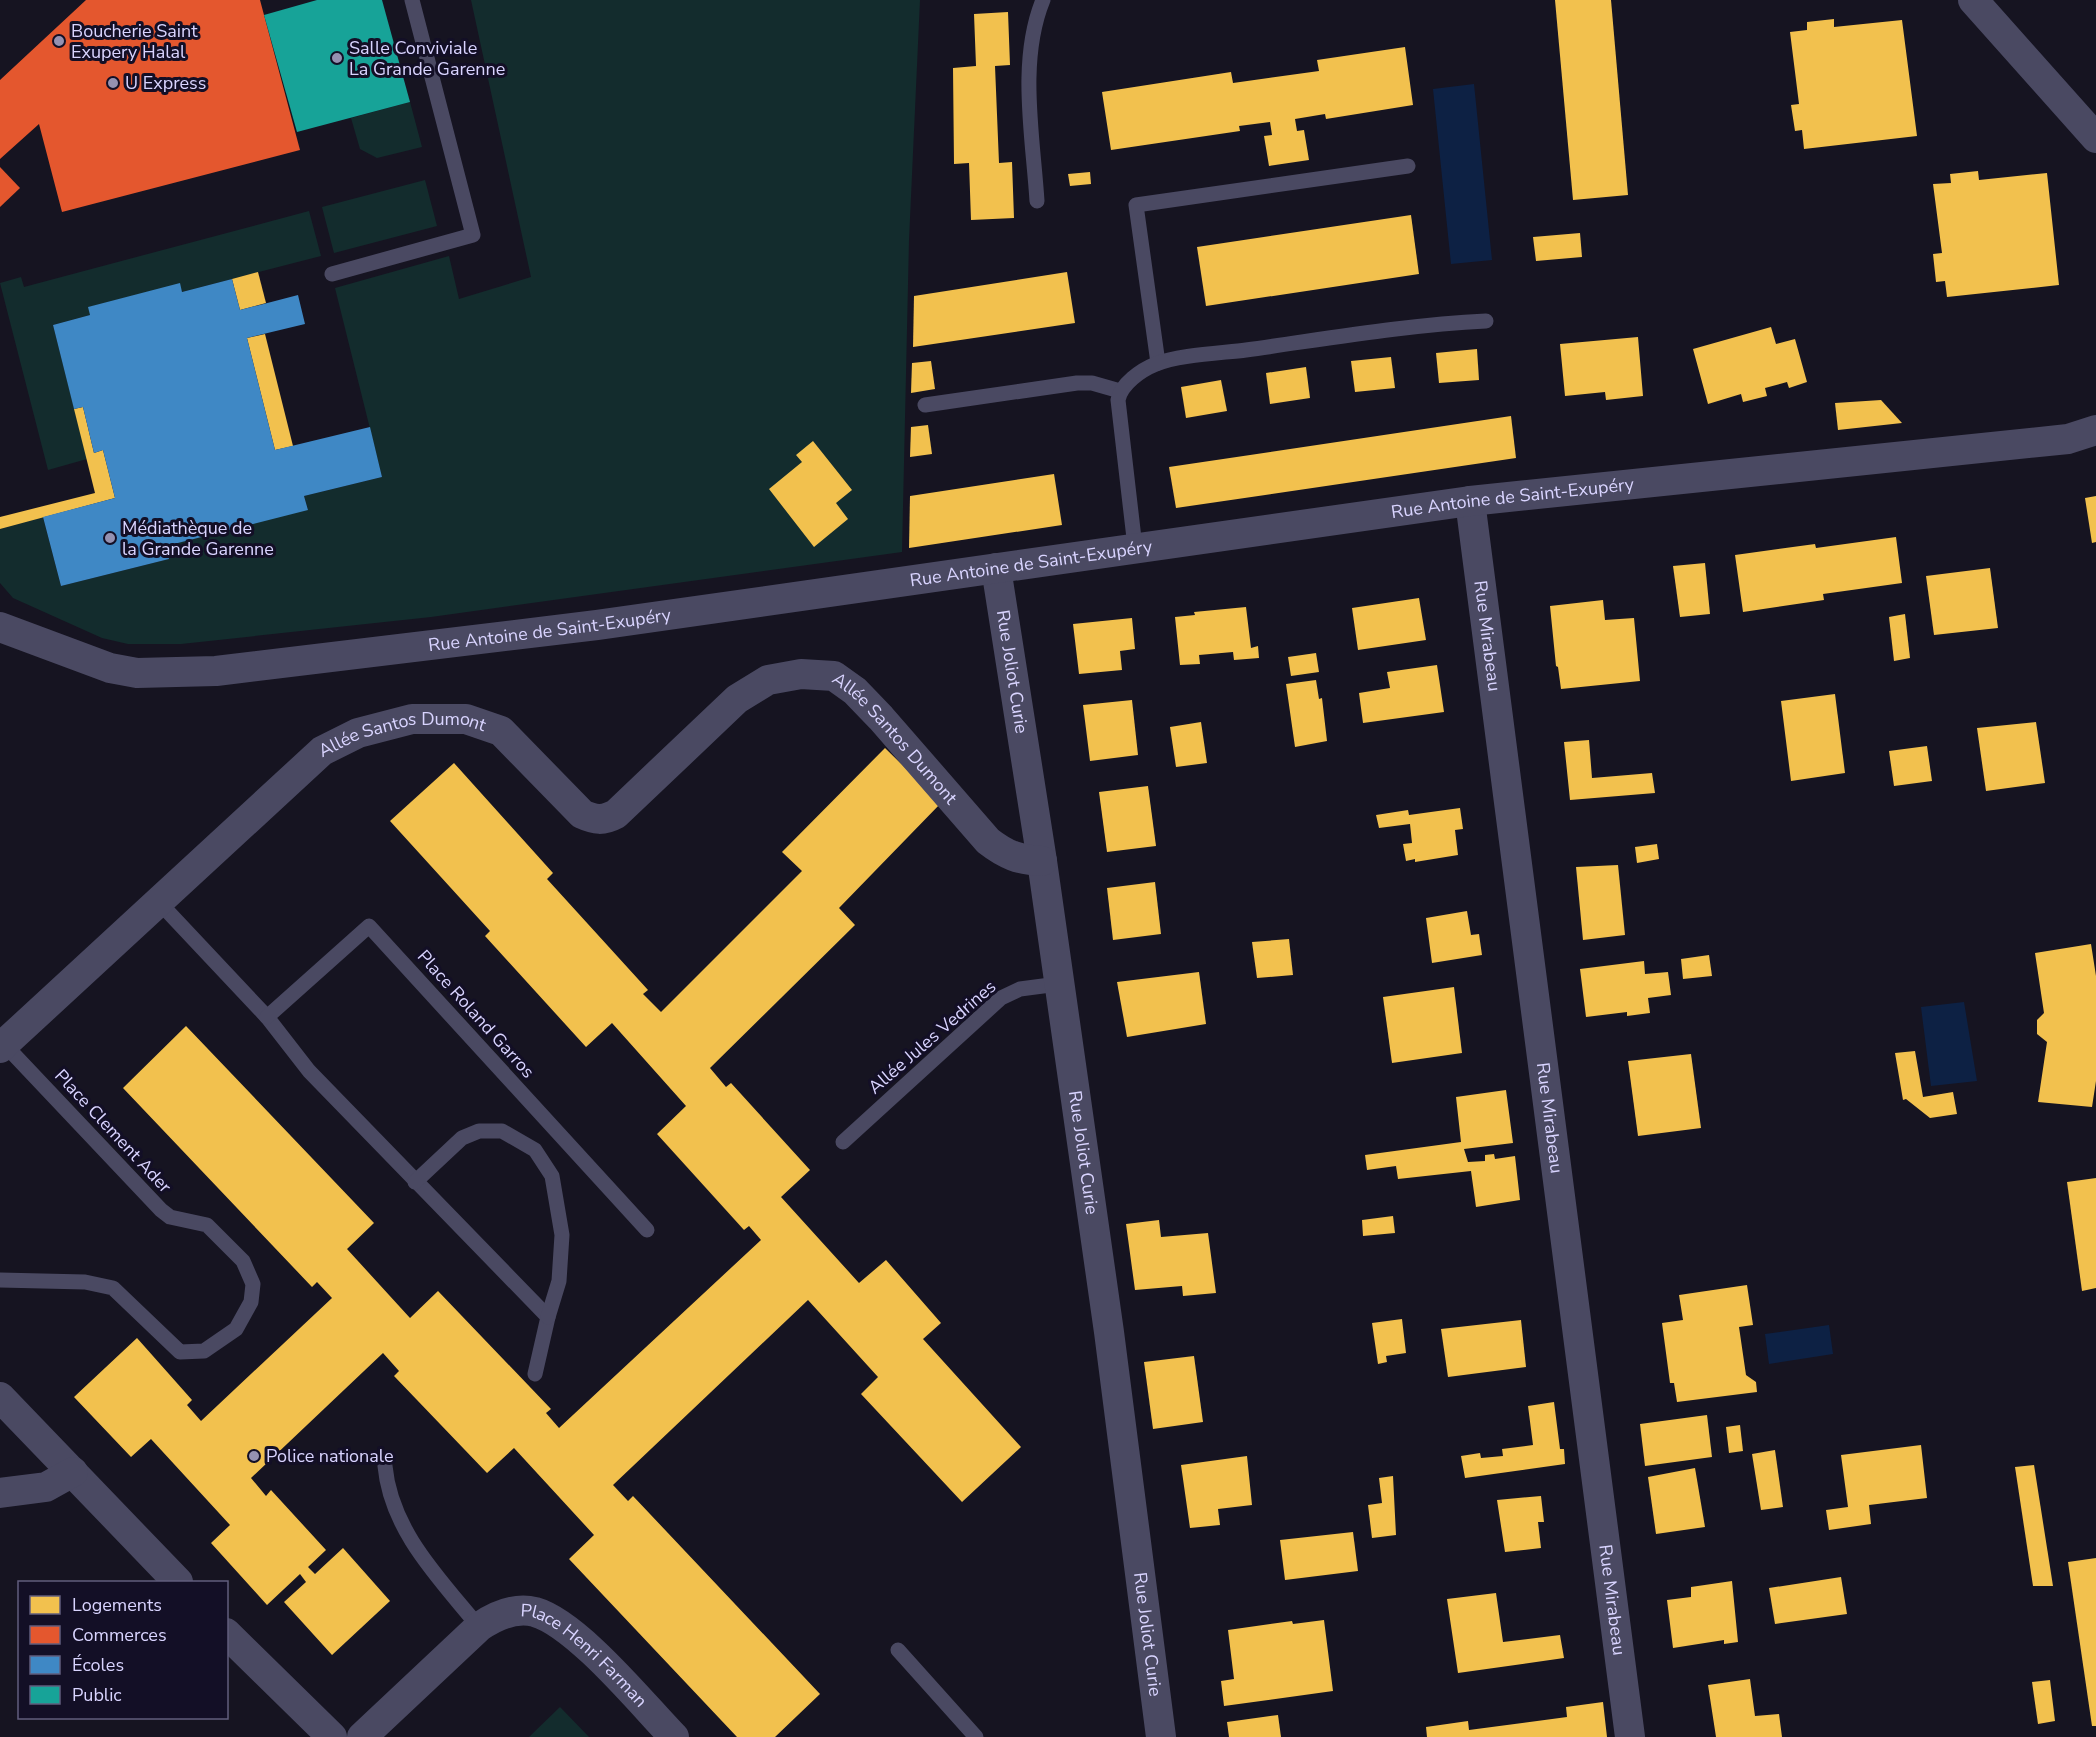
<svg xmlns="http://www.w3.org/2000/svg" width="2096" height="1737" viewBox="0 0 2096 1737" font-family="'Nunito Sans',sans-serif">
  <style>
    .green { fill: #132c2d }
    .water { fill: #0d2144 }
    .homes { fill: #f2c14e }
    .shops { fill: #e4572e }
    .schools { fill: #3f88c5 }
    .public { fill: #17a398 }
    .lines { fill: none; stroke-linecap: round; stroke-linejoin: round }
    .service { stroke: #4a4962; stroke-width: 15 }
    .minor { stroke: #4a4962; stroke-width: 30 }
    .poi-dot { fill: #9591b1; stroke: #130f26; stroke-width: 2 }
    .labels { text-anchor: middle; stroke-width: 6; stroke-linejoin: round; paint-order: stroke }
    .poi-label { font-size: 18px; fill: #d9d4ff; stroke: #130f26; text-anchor: start }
    .street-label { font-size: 18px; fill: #d9d4ff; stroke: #130f26 }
  </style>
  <rect width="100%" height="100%" fill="#161421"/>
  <g class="green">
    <path d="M 471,0 L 920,0 L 909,240 L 902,552 L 431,617 L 181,644 L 128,644 L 102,638 L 13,598 L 0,583 L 0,529 L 43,517 L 61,586 L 169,559 L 166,546 L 308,509 L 304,496 L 382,477 L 335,288 L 449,256 L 459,299 L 531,277 Z"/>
    <path d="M 410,102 L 422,147 L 377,158 L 360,149 L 351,118 Z"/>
    <path d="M 425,180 L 437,226 L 334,253 L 322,207 Z"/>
    <path d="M 309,211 L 321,256 L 182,292 L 179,284 L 89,307 L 90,315 L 53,325 L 87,459 L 48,470 L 0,283 L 21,277 L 24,287 Z"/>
    <path d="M 560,1707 L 589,1737 L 529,1737 Z"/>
  </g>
  <g class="water">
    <path d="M 1474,84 L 1492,260 L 1451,264 L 1433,89 Z"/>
    <path d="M 1964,1002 L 1977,1081 L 1931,1086 L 1921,1007 Z"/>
    <path d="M 1829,1325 L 1833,1354 L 1769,1364 L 1765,1334 Z"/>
  </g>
  <g class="homes">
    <path d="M 1555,0 L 1611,0 L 1628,195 L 1573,200 Z"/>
    <path d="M 1008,12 L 1010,65 L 995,66 L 999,163 L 1012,162 L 1014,218 L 971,220 L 969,163 L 954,164 L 953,68 L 976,66 L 974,14 Z"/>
    <path d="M 1834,19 L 1834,27 L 1902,20 L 1917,136 L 1804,149 L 1802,130 L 1795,131 L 1791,105 L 1799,104 L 1790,32 L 1807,30 L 1807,22 Z"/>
    <path d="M 1405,47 L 1413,105 L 1326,119 L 1325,114 L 1295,119 L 1297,131 L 1304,130 L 1309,160 L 1269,166 L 1264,136 L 1272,135 L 1270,122 L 1239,126 L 1240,131 L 1111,150 L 1102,92 L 1231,72 L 1233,83 L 1319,71 L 1317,60 Z"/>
    <path d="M 1978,171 L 1979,180 L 2047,173 L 2059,285 L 1947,297 L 1945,281 L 1936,282 L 1933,254 L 1942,253 L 1933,184 L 1951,183 L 1950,174 Z"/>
    <path d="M 1090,172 L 1091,184 L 1070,186 L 1068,174 Z"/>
    <path d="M 1411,215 L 1419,274 L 1206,306 L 1197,247 Z"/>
    <path d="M 1580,233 L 1582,257 L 1536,261 L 1533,237 Z"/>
    <path d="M 258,272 L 266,303 L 240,310 L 232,279 Z"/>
    <path d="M 1067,272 L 1075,323 L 913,347 L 914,296 Z"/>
    <path d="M 1771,327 L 1776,344 L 1795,339 L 1807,382 L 1789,388 L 1787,382 L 1765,388 L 1767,396 L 1743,402 L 1741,394 L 1708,404 L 1693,349 Z"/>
    <path d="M 265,334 L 293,446 L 275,450 L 247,338 Z"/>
    <path d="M 1638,337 L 1643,396 L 1606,400 L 1605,392 L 1565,396 L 1560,344 Z"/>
    <path d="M 1477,349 L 1479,380 L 1439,383 L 1436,353 Z"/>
    <path d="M 1391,357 L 1395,388 L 1355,392 L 1351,361 Z"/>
    <path d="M 931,361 L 935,389 L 911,393 L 912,363 Z"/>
    <path d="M 1306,367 L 1310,398 L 1270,404 L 1266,373 Z"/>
    <path d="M 1221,380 L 1227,411 L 1186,418 L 1181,387 Z"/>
    <path d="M 1881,400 L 1902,423 L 1838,430 L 1835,403 Z"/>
    <path d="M 83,407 L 94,453 L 103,450 L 115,498 L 0,529 L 0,517 L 95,493 L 74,409 Z"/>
    <path d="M 1511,416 L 1516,458 L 1176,508 L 1169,467 Z"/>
    <path d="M 928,425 L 932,454 L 910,457 L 911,427 Z"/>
    <path d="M 813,441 L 852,490 L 836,503 L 848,519 L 814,547 L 769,489 L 802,462 L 796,455 Z"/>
    <path d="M 1054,474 L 1062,525 L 909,548 L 910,496 Z"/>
    <path d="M 2096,496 L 2096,542 L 2092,543 L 2085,498 Z"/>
    <path d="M 1896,537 L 1902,583 L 1823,594 L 1824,600 L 1743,612 L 1735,555 L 1815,544 L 1816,548 Z"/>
    <path d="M 1705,563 L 1710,614 L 1680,617 L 1673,566 Z"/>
    <path d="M 1990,568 L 1998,628 L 1934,635 L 1926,576 Z"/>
    <path d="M 1419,598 L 1426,640 L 1358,650 L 1352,608 Z"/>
    <path d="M 1603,600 L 1605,620 L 1634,618 L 1640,681 L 1561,689 L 1558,667 L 1556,666 L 1550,606 Z"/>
    <path d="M 1246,607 L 1251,648 L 1258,646 L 1259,658 L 1234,660 L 1233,652 L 1199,655 L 1200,664 L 1180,665 L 1175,617 L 1195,615 L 1194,612 Z"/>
    <path d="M 1905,614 L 1910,658 L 1894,661 L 1889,617 Z"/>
    <path d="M 1132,618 L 1135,649 L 1120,651 L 1122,670 L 1079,674 L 1073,624 Z"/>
    <path d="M 1316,653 L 1319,672 L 1291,676 L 1288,657 Z"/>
    <path d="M 1437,665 L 1444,712 L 1363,723 L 1359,693 L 1390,688 L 1387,672 Z"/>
    <path d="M 1316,680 L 1319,699 L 1322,698 L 1327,741 L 1295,747 L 1286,684 Z"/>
    <path d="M 1835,694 L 1845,773 L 1791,781 L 1781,701 Z"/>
    <path d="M 1132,700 L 1138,755 L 1090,761 L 1083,705 Z"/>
    <path d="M 1201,722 L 1207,763 L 1176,767 L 1170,727 Z"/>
    <path d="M 2036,722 L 2045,783 L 1986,791 L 1977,728 Z"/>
    <path d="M 1589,740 L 1592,778 L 1652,773 L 1655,793 L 1570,800 L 1564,742 Z"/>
    <path d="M 1927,746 L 1932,781 L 1894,786 L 1889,751 Z"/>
    <path d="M 885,748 L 941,803 L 839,908 L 855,925 L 710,1068 L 726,1087 L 731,1083 L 810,1170 L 781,1197 L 859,1283 L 886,1260 L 941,1323 L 923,1339 L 1021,1447 L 962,1502 L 861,1394 L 878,1377 L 808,1300 L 613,1485 L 628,1501 L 633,1496 L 820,1694 L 775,1737 L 737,1737 L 569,1559 L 594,1535 L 514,1448 L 487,1473 L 394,1376 L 399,1371 L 383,1353 L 251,1478 L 266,1496 L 271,1490 L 326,1550 L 308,1567 L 315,1574 L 343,1548 L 390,1601 L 332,1655 L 284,1602 L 306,1582 L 300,1574 L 267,1605 L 211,1543 L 230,1525 L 151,1439 L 131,1457 L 74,1397 L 137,1338 L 192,1400 L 187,1405 L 201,1421 L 332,1298 L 317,1282 L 312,1287 L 123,1088 L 186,1026 L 374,1223 L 347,1249 L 410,1318 L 438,1291 L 551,1409 L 546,1413 L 559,1428 L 761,1240 L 749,1226 L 744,1230 L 657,1134 L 686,1106 L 612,1023 L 586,1047 L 485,936 L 490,931 L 390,821 L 454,763 L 553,873 L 547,879 L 648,990 L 643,994 L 661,1012 L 802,871 L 782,852 Z"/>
    <path d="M 1148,786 L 1156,846 L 1107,852 L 1099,792 Z"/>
    <path d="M 1460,808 L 1463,829 L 1455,830 L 1458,855 L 1415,862 L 1415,859 L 1406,861 L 1403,844 L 1412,843 L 1410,824 L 1379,828 L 1376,815 L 1408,810 L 1409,815 Z"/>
    <path d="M 1657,844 L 1659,859 L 1637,863 L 1635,847 Z"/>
    <path d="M 1618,865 L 1625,935 L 1583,940 L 1576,867 Z"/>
    <path d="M 1155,882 L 1161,934 L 1113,940 L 1107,888 Z"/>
    <path d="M 1467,911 L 1471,935 L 1479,934 L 1482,955 L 1432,963 L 1426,918 Z"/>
    <path d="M 1289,939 L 1293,975 L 1257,978 L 1252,942 Z"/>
    <path d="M 2091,944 L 2096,976 L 2096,1081 L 2092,1107 L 2038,1102 L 2047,1042 L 2037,1034 L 2037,1020 L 2044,1013 L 2035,953 Z"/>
    <path d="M 1709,955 L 1712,976 L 1683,979 L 1681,959 Z"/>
    <path d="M 1644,961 L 1645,974 L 1668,972 L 1671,995 L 1648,998 L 1650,1013 L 1627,1016 L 1627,1012 L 1586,1017 L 1580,969 Z"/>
    <path d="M 1199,972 L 1206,1024 L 1127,1037 L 1117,982 Z"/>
    <path d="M 1454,987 L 1462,1053 L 1392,1063 L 1383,997 Z"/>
    <path d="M 1915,1051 L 1923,1097 L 1953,1092 L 1957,1114 L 1930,1118 L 1906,1099 L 1903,1100 L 1895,1053 Z"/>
    <path d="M 1691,1054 L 1701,1128 L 1638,1136 L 1628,1061 Z"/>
    <path d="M 1506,1090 L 1513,1143 L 1464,1149 L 1468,1162 L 1485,1161 L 1485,1155 L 1494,1154 L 1495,1159 L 1515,1156 L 1520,1200 L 1476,1207 L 1471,1171 L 1398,1179 L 1396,1166 L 1367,1170 L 1365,1155 L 1461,1142 L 1456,1097 Z"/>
    <path d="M 2096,1178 L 2096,1288 L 2082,1291 L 2067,1182 Z"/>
    <path d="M 1393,1216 L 1395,1233 L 1363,1236 L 1362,1220 Z"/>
    <path d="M 1159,1220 L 1161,1237 L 1208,1233 L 1216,1293 L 1183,1296 L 1182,1286 L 1135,1290 L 1126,1224 Z"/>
    <path d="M 1747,1285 L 1753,1325 L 1739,1327 L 1746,1375 L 1756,1382 L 1757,1392 L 1677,1402 L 1674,1383 L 1670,1383 L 1662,1323 L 1683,1320 L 1679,1295 Z"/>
    <path d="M 1402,1319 L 1406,1353 L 1386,1356 L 1387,1362 L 1378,1364 L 1372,1323 Z"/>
    <path d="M 1521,1320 L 1526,1367 L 1448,1377 L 1441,1329 Z"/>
    <path d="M 1194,1356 L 1203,1422 L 1153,1429 L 1144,1362 Z"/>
    <path d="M 1554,1402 L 1560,1449 L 1564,1449 L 1565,1464 L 1465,1478 L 1461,1456 L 1480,1453 L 1481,1458 L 1503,1456 L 1502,1449 L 1533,1445 L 1528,1406 Z"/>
    <path d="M 1707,1415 L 1712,1457 L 1645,1466 L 1640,1424 Z"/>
    <path d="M 1740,1425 L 1743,1451 L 1729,1453 L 1726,1427 Z"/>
    <path d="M 1921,1445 L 1927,1498 L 1869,1505 L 1871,1524 L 1829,1530 L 1826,1510 L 1848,1507 L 1841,1455 Z"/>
    <path d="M 1775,1450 L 1783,1507 L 1761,1510 L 1752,1454 Z"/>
    <path d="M 1247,1456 L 1252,1505 L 1218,1509 L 1220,1525 L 1190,1528 L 1181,1465 Z"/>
    <path d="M 2034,1465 L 2053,1586 L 2033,1586 L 2015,1467 Z"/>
    <path d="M 1695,1468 L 1705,1527 L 1656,1534 L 1648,1477 Z"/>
    <path d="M 1393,1476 L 1396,1535 L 1372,1538 L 1368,1505 L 1382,1503 L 1379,1478 Z"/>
    <path d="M 1541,1496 L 1544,1522 L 1538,1522 L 1541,1548 L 1505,1552 L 1497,1500 Z"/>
    <path d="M 1353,1532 L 1358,1571 L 1285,1580 L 1280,1540 Z"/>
    <path d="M 2096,1558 L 2096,1726 L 2092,1726 L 2068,1562 Z"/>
    <path d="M 1841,1577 L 1847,1614 L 1775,1624 L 1769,1588 Z"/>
    <path d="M 1732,1581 L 1738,1642 L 1724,1644 L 1724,1640 L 1673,1648 L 1667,1600 L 1691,1597 L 1691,1587 Z"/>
    <path d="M 1496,1593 L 1503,1642 L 1560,1635 L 1564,1658 L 1458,1673 L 1447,1599 Z"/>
    <path d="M 1324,1620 L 1333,1691 L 1224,1706 L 1221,1681 L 1234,1679 L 1228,1630 L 1292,1621 L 1293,1624 Z"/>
    <path d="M 1750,1679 L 1755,1716 L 1779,1714 L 1782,1737 L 1716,1737 L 1708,1685 Z"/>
    <path d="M 2050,1680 L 2055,1721 L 2038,1724 L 2032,1682 Z"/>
    <path d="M 1603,1702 L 1607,1737 L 1427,1737 L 1426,1727 L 1468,1721 L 1469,1730 L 1567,1717 L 1566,1707 Z"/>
    <path d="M 1278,1715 L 1281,1737 L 1229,1737 L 1227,1722 Z"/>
  </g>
  <g class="shops">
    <path d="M 86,0 L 260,0 L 300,150 L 62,212 L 39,124 L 0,159 L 0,80 Z"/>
    <path d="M 0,167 L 20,188 L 0,207 Z"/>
  </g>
  <path class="schools" d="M 232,279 L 240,310 L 298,295 L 305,324 L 247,338 L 275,450 L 370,427 L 382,477 L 304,496 L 308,510 L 166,546 L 169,559 L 61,586 L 43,517 L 115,498 L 103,450 L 94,453 L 83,407 L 74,409 L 53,325 L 90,315 L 88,307 L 180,283 L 182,292 Z"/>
  <path class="public" d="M 317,0 L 382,0 L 410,102 L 297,132 L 264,15 Z"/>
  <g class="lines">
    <g class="service">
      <path d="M 1037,201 C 1033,137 1018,61 1043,0"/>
      <path d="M 332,274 L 473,235 L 412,0"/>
      <path d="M 1158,363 L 1136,205 L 1408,166"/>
      <path d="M 925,405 L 1077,383 L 1092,383 L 1120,391"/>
      <path d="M 1135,547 L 1118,400 C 1121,384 1141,370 1156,364 C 1177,355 1222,353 1246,350 C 1326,339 1405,325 1486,321"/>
      <path d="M 157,900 L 267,1017 L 309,1071 L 548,1317 L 535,1374"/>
      <path d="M 267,1017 L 369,926 L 647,1230"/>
      <path d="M 843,1142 L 1001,998 L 1020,989 L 1058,984"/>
      <path d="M 415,1182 L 462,1138 L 479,1131 L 502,1131 L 535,1150 L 552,1176 L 562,1235 L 559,1281 L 548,1317"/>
      <path d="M 0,1280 L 85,1282 L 113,1288 L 180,1352 L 204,1351 L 236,1329 L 251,1302 L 253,1284 L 243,1261 L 207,1225 L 170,1217 L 161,1210 L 4,1044"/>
      <path d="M 385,1466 C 391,1531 440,1579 479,1627"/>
      <path d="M 898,1650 L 976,1737"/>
    </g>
    <g class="minor">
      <path d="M 1973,0 L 2096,138"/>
      <path id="s1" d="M 1470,501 L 1630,1737"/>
      <path id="s2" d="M 996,568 L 1042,861 L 1109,1332 L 1161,1737"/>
      <path id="s3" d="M 0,627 L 110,668 L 137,673 L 216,671 L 597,625 L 1470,501 L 2068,439 L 2096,430"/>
      <path id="s4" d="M 0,1048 L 322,751 L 358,733 L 412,719 L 466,719 L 501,731 L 582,814 C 595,820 603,821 616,814 L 737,699 L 768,680 L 801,674 L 834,676 L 855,691 L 881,718 L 988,841 C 1006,855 1019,860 1042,861"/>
      <path d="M 0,1397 L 178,1582"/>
      <path d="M 0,1493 L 46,1487 L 73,1472"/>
      <path d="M 226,1633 L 332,1737"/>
      <path id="s5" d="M 362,1737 L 479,1627 C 495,1616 515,1607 535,1612 C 577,1624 642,1704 674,1737"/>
    </g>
  </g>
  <g class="poi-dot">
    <circle cx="59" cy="41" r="6"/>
    <circle cx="337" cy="58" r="6"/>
    <circle cx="113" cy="83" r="6"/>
    <circle cx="110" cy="538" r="6"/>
    <circle cx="254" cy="1456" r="6"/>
  </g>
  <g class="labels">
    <g class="poi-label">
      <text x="71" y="37">Boucherie Saint<tspan x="71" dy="21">Exupery Halal</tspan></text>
      <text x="349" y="54">Salle Conviviale<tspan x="349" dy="21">La Grande Garenne</tspan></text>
      <text x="125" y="89">U Express</text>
      <text x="122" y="534">Médiathèque de<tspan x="122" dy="21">la Grande Garenne</tspan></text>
      <text x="266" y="1462">Police nationale</text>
    </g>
    <g class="street-label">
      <text dy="6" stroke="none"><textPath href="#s3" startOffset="1532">Rue Antoine de Saint-Exupéry</textPath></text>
      <text dy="6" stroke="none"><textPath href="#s3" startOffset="1046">Rue Antoine de Saint-Exupéry</textPath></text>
      <text dy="6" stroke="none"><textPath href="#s3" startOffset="560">Rue Antoine de Saint-Exupéry</textPath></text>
      <text dy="6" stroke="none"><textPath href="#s1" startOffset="136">Rue Mirabeau</textPath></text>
      <text dy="6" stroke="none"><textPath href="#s2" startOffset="105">Rue Joliot Curie</textPath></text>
      <text dy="6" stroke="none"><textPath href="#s4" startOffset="1134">Allée Santos Dumont</textPath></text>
      <text dy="6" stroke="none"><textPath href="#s4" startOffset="522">Allée Santos Dumont</textPath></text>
      <text transform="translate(476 1014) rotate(48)" y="6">Place Roland Garros</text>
      <text transform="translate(932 1037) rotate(-41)" y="6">Allée Jules Vedrines</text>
      <text dy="6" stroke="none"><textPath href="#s1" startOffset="622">Rue Mirabeau</textPath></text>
      <text transform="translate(113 1131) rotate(47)" y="6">Place Clement Ader</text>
      <text dy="6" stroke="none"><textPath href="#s2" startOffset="591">Rue Joliot Curie</textPath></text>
      <text dy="6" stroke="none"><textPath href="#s1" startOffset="1108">Rue Mirabeau</textPath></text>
      <text dy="6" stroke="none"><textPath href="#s2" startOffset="1077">Rue Joliot Curie</textPath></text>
      <text dy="6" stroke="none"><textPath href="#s5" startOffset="285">Place Henri Farman</textPath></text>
    </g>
  </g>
  <rect x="18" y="1581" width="210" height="138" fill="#130f26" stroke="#625e7d" stroke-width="1.5"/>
  <rect x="30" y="1596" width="30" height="18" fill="#f2c14e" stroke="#625e7d" stroke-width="1.5"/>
  <text x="72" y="1611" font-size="18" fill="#d9d4ff">Logements</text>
  <rect x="30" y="1626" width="30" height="18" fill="#e4572e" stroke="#625e7d" stroke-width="1.5"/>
  <text x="72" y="1641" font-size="18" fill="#d9d4ff">Commerces</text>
  <rect x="30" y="1656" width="30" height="18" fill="#3f88c5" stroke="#625e7d" stroke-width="1.5"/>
  <text x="72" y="1671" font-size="18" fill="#d9d4ff">Écoles</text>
  <rect x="30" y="1686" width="30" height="18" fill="#17a398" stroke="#625e7d" stroke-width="1.5"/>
  <text x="72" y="1701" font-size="18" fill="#d9d4ff">Public</text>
</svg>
